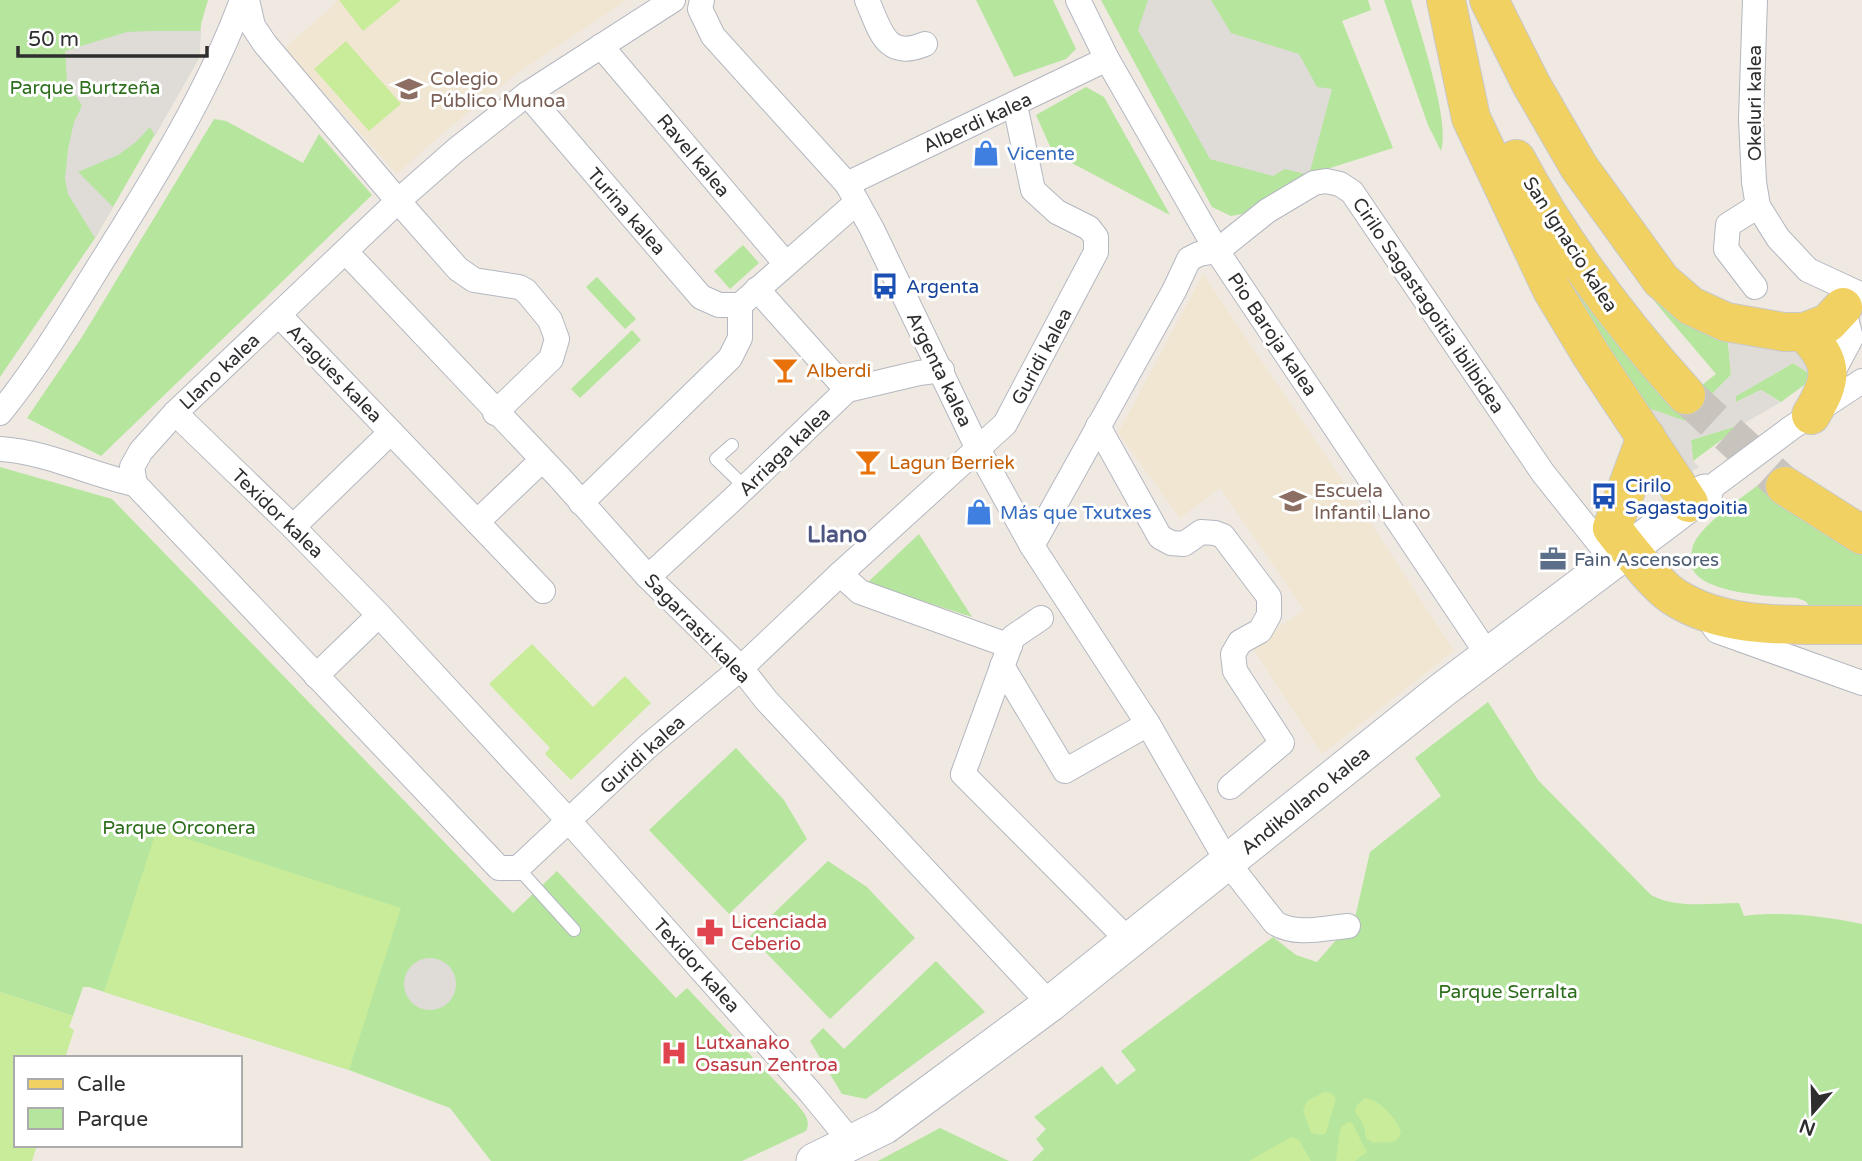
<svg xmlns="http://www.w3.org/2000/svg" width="1862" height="1161" viewBox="0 0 1862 1161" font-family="'Varela Round',sans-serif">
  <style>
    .education { fill: #f0e6d1 }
    .green { fill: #b6e59e }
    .pitch { fill: #c9ec9a }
    .plaza { fill: #dfdcd8 }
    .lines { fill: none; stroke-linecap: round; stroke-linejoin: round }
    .primary-tunnel { stroke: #c8c4bd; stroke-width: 38; stroke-dasharray: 38 19; stroke-linecap: butt }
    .lane-casing { stroke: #b4b7c1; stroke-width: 14 }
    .street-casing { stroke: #b4b7c1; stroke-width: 26 }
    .secondary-casing { stroke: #b4b7c1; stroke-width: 37 }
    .primary-casing { stroke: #c9c9c9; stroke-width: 40 }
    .lane { stroke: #fff; stroke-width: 12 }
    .street { stroke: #fff; stroke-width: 24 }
    .secondary { stroke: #fff; stroke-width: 35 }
    .primary { stroke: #f2d163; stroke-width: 38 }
    .labels { text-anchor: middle; stroke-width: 6; stroke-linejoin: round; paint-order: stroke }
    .education-label { font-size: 19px; fill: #785e54; stroke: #fff; text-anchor: start }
    .park-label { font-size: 19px; fill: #2c6e1b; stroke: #fff }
    .street-label { font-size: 19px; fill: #2e2e2e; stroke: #fff }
    .shop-label { font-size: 19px; fill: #366cbe; stroke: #fff; text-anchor: start }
    .transit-label { font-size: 19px; fill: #164399; stroke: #fff; text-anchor: start }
    .food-label { font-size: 19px; fill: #c56008; stroke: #fff; text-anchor: start }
    .service-label { font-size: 19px; fill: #4e5e75; stroke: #fff; text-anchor: start }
    .health-label { font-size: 19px; fill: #be3a42; stroke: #fff; text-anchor: start }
    .quarter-label { font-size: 23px; font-weight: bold; fill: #4d5680; stroke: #fff }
  </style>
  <rect width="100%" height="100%" fill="#efe9e1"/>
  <g class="education">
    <path d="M 337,0 L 627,0 L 516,74 L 442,134 L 397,174 L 284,48 L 329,10 Z"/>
    <path d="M 1203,274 L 1365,514 L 1454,651 L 1322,754 L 1251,646 L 1304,610 L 1220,488 L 1180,518 L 1118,433 Z"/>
  </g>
  <g class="green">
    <path d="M 0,0 L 208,0 L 201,24 L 199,58 L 95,238 L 0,377 Z"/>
    <path d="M 976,0 L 1053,0 L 1076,49 L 1066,59 L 1014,77 Z"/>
    <path d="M 1101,0 L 1368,0 L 1371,10 L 1342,21 L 1393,148 L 1327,169 L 1247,213 L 1231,216 L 1212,207 Z"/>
    <path d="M 1384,0 L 1411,0 C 1420,33 1451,123 1441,151 L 1428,125 Z"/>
    <path d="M 1086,87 L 1104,97 L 1170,215 L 1053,153 L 1036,115 Z"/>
    <path d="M 214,119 L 226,121 L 303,163 L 319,134 L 372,195 L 101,456 L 27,418 L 82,337 Z"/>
    <path d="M 1569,179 L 1727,331 L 1731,375 L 1685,421 L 1630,402 L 1541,229 L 1678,404 L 1716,374 L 1660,308 L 1615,251 Z"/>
    <path d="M 743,245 L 759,263 L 730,289 L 714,271 Z"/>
    <path d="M 597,277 L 636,319 L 625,329 L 586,287 Z"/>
    <path d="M 632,330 L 641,340 L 580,398 L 571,389 Z"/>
    <path d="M 1793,363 L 1815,377 L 1781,402 L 1761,390 L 1736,402 L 1736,396 Z"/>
    <path d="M 1743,424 L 1693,461 L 1691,440 Z"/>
    <path d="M 0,467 L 112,499 L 513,913 L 557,871 L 676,998 L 687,988 L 795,1102 C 802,1111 812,1119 806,1131 L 742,1161 L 491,1161 L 450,1108 L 349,1070 L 89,987 L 83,987 L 73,1016 L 0,992 Z"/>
    <path d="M 1762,482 L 1808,519 L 1862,555 L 1862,610 L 1813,609 L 1805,601 L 1797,598 C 1773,596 1686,594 1691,558 C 1692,548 1693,542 1700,534 C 1716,514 1742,498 1762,482 Z"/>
    <path d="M 919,534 L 972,617 L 867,583 Z"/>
    <path d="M 1488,702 L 1538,780 L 1651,895 C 1677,909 1710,903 1739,903 L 1744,916 C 1782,911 1824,916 1862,924 L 1862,1161 L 1032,1161 L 1044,1149 L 1036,1139 L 1046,1129 L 1034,1117 L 1102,1066 L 1117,1085 L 1136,1070 L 1121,1051 L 1273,937 L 1296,955 L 1317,962 L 1355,918 L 1370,852 L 1441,796 L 1415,758 Z"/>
    <path d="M 736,748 L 784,800 L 807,839 L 729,914 L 649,830 Z"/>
    <path d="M 828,861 L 867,887 L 915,938 L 830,1019 L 750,936 Z"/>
    <path d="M 936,961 L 985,1012 L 866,1099 L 842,1094 L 810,1041 L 823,1028 L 844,1049 Z"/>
    <path d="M 940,1128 L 1009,1161 L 878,1161 Z"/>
  </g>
  <g class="pitch">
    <path d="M 339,0 L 401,0 L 363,31 Z"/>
    <path d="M 346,41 L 401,104 L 369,131 L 314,69 Z"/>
    <path d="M 532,644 L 593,707 L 625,676 L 651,703 L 571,780 L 545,754 L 550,748 L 489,684 Z"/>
    <path d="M 157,829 L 401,908 L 349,1070 L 104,992 Z"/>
    <path d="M 0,992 L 73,1016 L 69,1027 L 74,1030 L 65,1058 L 16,1058 L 16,1145 L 37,1145 L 32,1161 L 0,1161 Z"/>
    <path d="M 1324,1092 L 1331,1093 L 1336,1098 L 1326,1133 L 1322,1135 L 1311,1133 L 1303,1111 L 1307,1101 Z"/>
    <path d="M 1365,1098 C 1382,1101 1395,1117 1401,1132 C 1397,1147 1385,1141 1373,1143 L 1366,1138 C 1365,1135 1365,1131 1364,1127 C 1361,1113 1345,1114 1365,1098 Z"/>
    <path d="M 1349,1122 L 1352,1123 L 1367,1152 L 1355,1161 L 1336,1161 L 1340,1130 L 1342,1126 Z"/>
    <path d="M 1291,1137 L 1299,1140 L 1311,1161 L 1249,1161 Z"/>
  </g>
  <g class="plaza">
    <path d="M 1148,0 L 1211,0 L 1231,33 L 1299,54 L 1317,87 L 1332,89 L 1309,175 L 1285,169 L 1273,176 L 1210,159 L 1138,30 Z"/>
    <path d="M 151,31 L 201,31 L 199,58 L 155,136 L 150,127 L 136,142 L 118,155 L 78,172 L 113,207 L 95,238 L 68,194 L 65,179 L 68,149 L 74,122 L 82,106 L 67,81 L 65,51 L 127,32 Z"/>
    <path d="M 1727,331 L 1800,342 L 1815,377 L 1793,363 L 1736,396 L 1736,402 L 1761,390 L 1781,402 L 1743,424 L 1691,440 L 1693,461 L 1699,467 L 1688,474 L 1630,402 L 1685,421 L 1731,375 Z"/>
    <circle cx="430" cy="984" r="26"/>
  </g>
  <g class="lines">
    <path class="primary-tunnel" d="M 1686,395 L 1785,486"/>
    <g class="lane-casing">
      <g id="lane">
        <path d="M 732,445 L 716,459 L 746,488"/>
        <path d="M 518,868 L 574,930"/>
      </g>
    </g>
    <g class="street-casing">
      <g id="street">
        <path d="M 247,0 L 253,26 L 265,44 L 398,201 L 458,269 L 474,280 L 519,287 L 526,291 L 550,320 L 557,339 L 551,359 L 495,413"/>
        <path d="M 702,0 L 700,9 L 713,36 L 847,184 L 872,229 L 977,447 L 1032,546 L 1148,724 L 1228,863 L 1275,923 C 1296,936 1324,928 1348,926"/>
        <path d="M 867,0 C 880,29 885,61 925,44"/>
        <path d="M 1078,0 L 1107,59 L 1217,251 L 1488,655"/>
        <path d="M 1755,0 L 1751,119 L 1754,182 L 1758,206 L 1778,238 L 1808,270 L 1862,295"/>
        <path d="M 601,46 L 786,264"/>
        <path d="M 527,94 L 701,297 L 719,305 L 740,305"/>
        <path d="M 847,184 L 1107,59"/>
        <path d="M 346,252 L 560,478 L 648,577 L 741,668 L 766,700 L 1050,1004"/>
        <path d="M 1755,287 L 1726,249 L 1728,225 L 1758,206"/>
        <path d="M 757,289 L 847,390"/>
        <path d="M 279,315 L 477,522 L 541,461"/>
        <path d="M 1823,379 L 1836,366 L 1851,338 L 1843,307 L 1849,302"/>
        <path d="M 0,413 C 39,365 71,311 104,258 C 155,177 209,90 242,0"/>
        <path d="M 175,413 L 293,527 L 379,615 L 568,820 L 810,1092 L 852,1143"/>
        <path d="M 1098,426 L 1160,537 L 1171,543 L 1184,544 L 1201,532 L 1215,533 L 1223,536 L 1269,597 L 1269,615 L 1260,631 L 1240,642 L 1233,654 L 1235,671 L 1282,743 L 1230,787"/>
        <path d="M 0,449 C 47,452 89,474 135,484"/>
        <path d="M 135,484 L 499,868 L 518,868 L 647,747 L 741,668 L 840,574 L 1005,424 L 1096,252 L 1096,237 L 1089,228 L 1057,212 L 1033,190 L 1015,105"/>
        <path d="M 135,484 L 132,467 L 141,451 L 175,413 L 398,201 L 456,150 L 527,94 L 673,0"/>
        <path d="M 1705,492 L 1791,428 L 1862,381"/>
        <path d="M 581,503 L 730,358 L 740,338 L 740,305 L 857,202"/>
        <path d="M 477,522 L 543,591"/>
        <path d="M 293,527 L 391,432"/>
        <path d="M 1032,546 L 1174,291 L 1189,259 L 1199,254 L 1217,251 L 1267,211 L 1314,183 L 1326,181 L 1340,184 L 1352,192 L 1543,473 L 1614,562"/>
        <path d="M 840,574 L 860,592 L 1010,646"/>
        <path d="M 648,577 L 732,500 L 847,390 L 919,373 L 942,370"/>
        <path d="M 1041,618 L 1013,637 L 963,774 L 1129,941"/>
        <path d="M 1714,627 L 1717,631 L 1862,683"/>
        <path d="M 1002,666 L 1065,771 L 1148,724"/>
        <path d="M 316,676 L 379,615"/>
      </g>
    </g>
    <g class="secondary-casing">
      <path id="secondary" d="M 814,1161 L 885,1126 L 1050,1004 L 1441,691 L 1705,492"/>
    </g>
    <g class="primary-casing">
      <g id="primary">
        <path d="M 1446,0 L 1471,118 L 1552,290 L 1591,355 L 1689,503"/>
        <path d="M 1489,0 L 1531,84 L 1579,167 L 1661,280 L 1691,306 L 1726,322 L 1784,332 L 1804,332 L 1828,323 L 1843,307"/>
        <path d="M 1516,159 C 1562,245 1620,322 1686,395"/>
        <path d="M 1804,332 C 1835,363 1833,379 1811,415"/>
        <path d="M 1646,437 L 1612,528 C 1626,546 1655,584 1673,596 C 1727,632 1800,624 1862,625"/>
        <path d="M 1785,486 L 1862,535"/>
      </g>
    </g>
    <use href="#lane" class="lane"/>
    <use href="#street" class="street"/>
    <use href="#secondary" class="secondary"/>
    <use href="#primary" class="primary"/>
  </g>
  <defs>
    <g id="school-bare" transform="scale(2.1)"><path d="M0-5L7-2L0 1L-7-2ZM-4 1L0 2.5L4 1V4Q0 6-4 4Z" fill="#8d6e63" stroke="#fff" stroke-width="2.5" paint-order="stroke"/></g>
    <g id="shop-bare" transform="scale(2.1)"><path d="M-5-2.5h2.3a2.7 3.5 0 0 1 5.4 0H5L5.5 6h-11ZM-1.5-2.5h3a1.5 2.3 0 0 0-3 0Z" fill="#3f7fe0" stroke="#fff" stroke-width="2.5" paint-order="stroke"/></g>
    <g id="bus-bare" transform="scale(2.1)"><path d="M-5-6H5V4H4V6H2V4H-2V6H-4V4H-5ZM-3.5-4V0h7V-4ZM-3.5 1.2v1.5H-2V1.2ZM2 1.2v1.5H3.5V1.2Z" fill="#1a4fb4" stroke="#fff" stroke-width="2.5" paint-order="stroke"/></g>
    <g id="bar-bare" transform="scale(2.1)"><path d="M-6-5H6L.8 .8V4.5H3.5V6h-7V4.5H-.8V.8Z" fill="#e8710a" stroke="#fff" stroke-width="2.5" paint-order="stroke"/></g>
    <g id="office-bare" transform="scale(2.1)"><path d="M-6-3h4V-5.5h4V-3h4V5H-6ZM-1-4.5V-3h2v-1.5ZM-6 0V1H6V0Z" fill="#5c6f8a" stroke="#fff" stroke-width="2.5" paint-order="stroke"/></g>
    <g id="pharmacy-bare" transform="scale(2.1)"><path d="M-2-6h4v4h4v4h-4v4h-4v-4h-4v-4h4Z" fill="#e0444e" stroke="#fff" stroke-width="2.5" paint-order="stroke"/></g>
    <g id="hospital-bare" transform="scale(2.1)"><path d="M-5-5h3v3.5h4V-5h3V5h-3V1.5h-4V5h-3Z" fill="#e0444e" stroke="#fff" stroke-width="2.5" paint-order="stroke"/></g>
  </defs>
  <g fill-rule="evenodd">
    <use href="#school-bare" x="409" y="89"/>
    <use href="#shop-bare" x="986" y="153"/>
    <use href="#bus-bare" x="885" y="286"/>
    <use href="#bar-bare" x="785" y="370"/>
    <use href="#bar-bare" x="868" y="462"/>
    <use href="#bus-bare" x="1604" y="496"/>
    <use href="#school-bare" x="1293" y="501"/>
    <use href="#shop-bare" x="979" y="512"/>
    <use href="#office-bare" x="1553" y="559"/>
    <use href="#pharmacy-bare" x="710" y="932"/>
    <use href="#hospital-bare" x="674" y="1053"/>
  </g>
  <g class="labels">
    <g class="education-label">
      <text x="430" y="85">Colegio<tspan x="430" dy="22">Público Munoa</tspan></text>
      <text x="1314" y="497">Escuela<tspan x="1314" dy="22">Infantil Llano</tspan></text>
    </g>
    <g class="park-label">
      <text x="85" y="94">Parque Burtzeña</text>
      <text x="179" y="834">Parque Orconera</text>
      <text x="1508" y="998">Parque Serralta</text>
    </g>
    <g class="street-label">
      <text transform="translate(1754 103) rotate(-90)" y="7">Okeluri kalea</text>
      <text transform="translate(977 122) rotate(-25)" y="7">Alberdi kalea</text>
      <text transform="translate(694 155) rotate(50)" y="7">Ravel kalea</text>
      <text transform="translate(627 211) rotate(49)" y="7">Turina kalea</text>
      <text transform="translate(1571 244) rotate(57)" y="7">San Ignacio kalea</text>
      <text transform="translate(1429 305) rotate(56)" y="7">Cirilo Sagastagoitia ibilbidea</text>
      <text transform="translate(1273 334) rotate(56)" y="7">Pio Baroja kalea</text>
      <text transform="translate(1041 356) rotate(-62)" y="7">Guridi kalea</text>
      <text transform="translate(940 369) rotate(64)" y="7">Argenta kalea</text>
      <text transform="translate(219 371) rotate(-43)" y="7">Llano kalea</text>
      <text transform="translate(335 373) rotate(46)" y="7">Aragües kalea</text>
      <text transform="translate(784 451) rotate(-44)" y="7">Arriaga kalea</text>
      <text transform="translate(278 513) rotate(44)" y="7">Texidor kalea</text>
      <text transform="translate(698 628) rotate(46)" y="7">Sagarrasti kalea</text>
      <text transform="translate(642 754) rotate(-42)" y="7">Guridi kalea</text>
      <text transform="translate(1305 800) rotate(-39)" y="7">Andikollano kalea</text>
      <text transform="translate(697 965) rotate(48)" y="7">Texidor kalea</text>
    </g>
    <g class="shop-label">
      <text x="1007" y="160">Vicente</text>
      <text x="1000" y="519">Más que Txutxes</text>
    </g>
    <g class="transit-label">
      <text x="906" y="293">Argenta</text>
      <text x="1625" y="492">Cirilo<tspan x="1625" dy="22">Sagastagoitia</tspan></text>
    </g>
    <g class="food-label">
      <text x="806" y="377">Alberdi</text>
      <text x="889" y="469">Lagun Berriek</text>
    </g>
    <g class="service-label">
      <text x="1574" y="566">Fain Ascensores</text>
    </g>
    <g class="health-label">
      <text x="731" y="928">Licenciada<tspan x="731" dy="22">Ceberio</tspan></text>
      <text x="695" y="1049">Lutxanako<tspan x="695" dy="22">Osasun Zentroa</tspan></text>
    </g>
    <g class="quarter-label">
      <text x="837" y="542">Llano</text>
    </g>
  </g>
  <rect x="14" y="1056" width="228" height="91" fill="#ffffff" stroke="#ababab" stroke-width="2"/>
  <rect x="28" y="1079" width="35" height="10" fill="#f2d163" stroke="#ababab" stroke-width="2"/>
  <text x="77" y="1091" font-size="21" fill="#2e2e2e">Calle</text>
  <rect x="28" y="1108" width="35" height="21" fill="#b6e59e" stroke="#ababab" stroke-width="2"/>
  <text x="77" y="1126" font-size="21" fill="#2e2e2e">Parque</text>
  <g transform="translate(1813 1112) rotate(200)" stroke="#ffffff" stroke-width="5" paint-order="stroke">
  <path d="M0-5L12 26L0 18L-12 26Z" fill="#2e2e2e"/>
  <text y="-10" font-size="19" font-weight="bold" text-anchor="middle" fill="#2e2e2e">N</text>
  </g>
  <path d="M18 46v10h189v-10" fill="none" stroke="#2e2e2e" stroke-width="3.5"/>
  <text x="28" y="46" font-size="21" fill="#2e2e2e" stroke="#ffffff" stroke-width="5" paint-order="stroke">50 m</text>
</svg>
